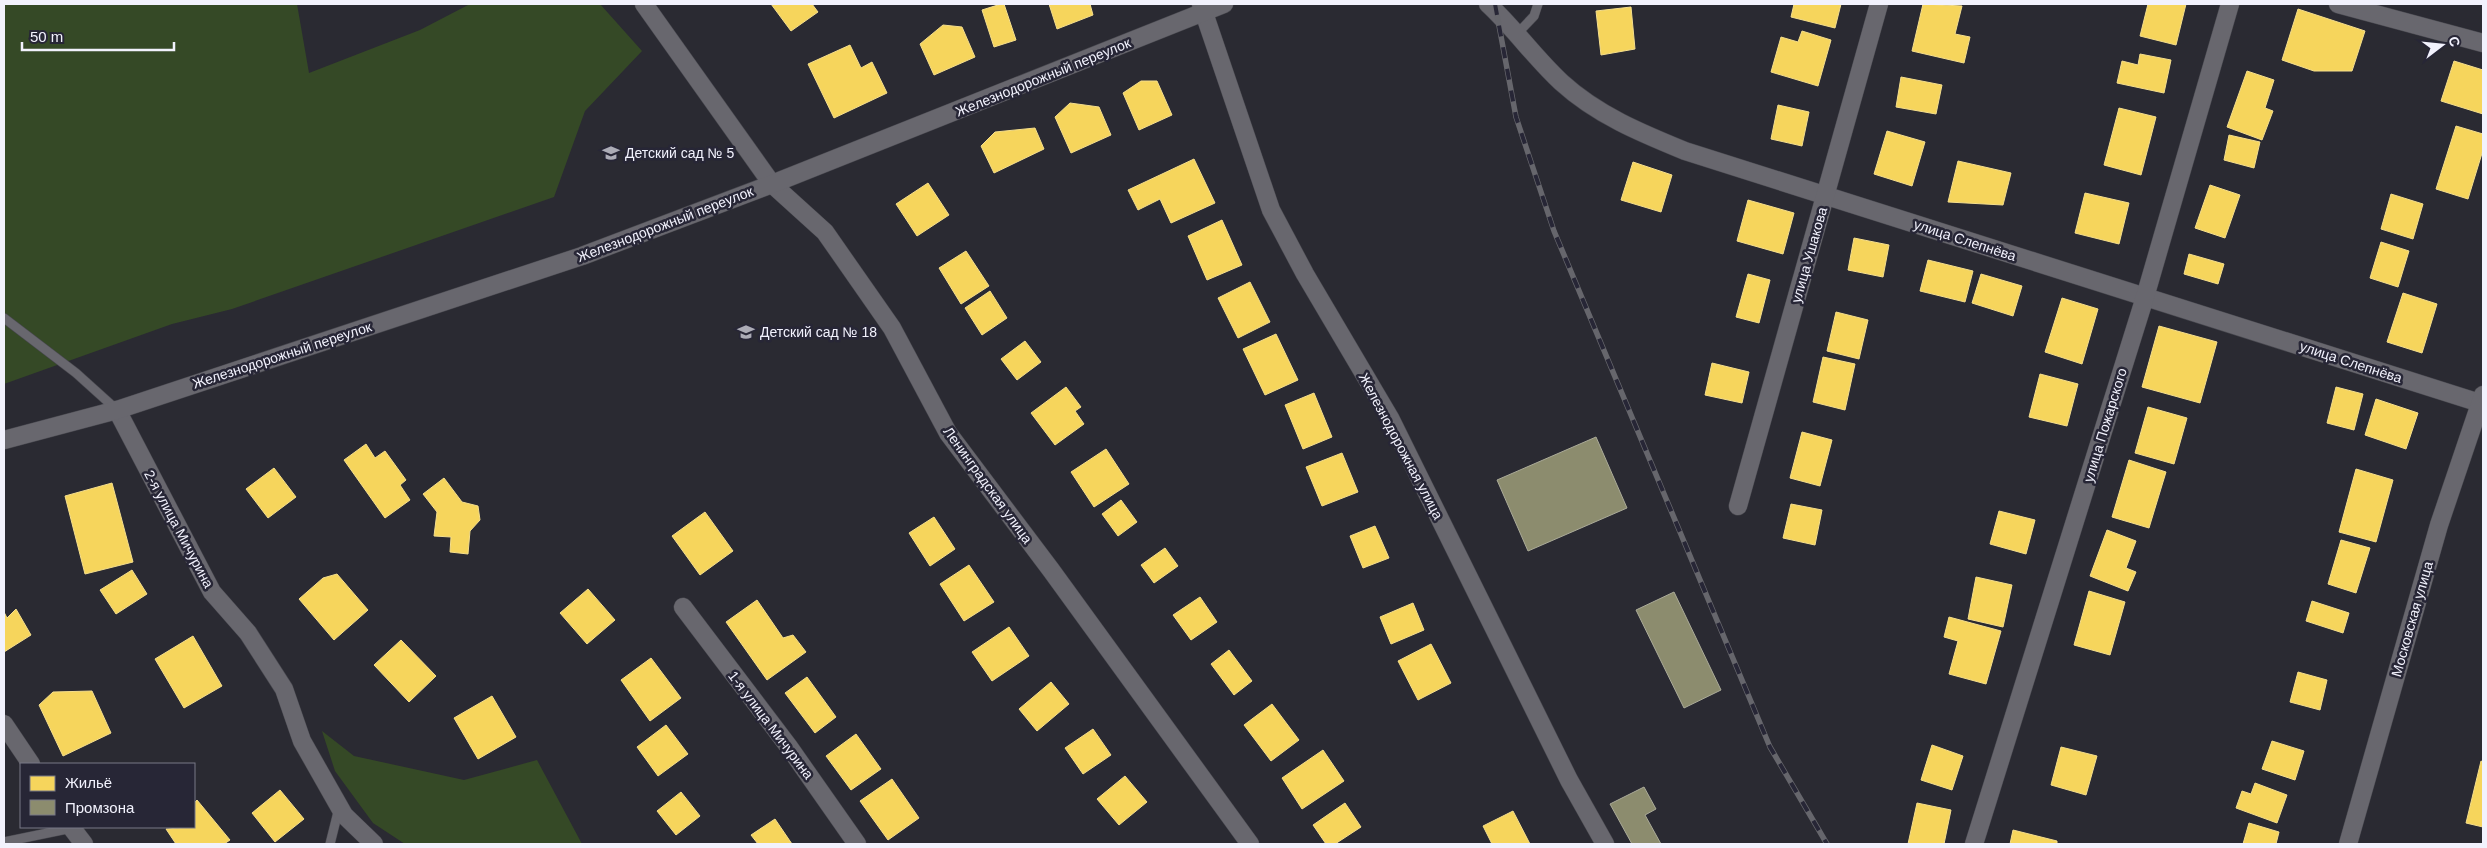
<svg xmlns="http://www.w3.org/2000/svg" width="2487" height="848" viewBox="0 0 2487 848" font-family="Helvetica,sans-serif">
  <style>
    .green { fill: #354926 }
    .homes { fill: #f6d55c; stroke: #f5de8c }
    .industry { fill: #8c8c6e; stroke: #abab99 }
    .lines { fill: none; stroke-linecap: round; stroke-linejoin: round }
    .lane-casing { stroke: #48484f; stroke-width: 10 }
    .street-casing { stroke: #48484f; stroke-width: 19 }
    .lane { stroke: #68676e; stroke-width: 9 }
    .street { stroke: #68676e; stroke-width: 18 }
    .rail-casing { stroke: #66666c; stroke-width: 5.5 }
    .rail { stroke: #272636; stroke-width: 4; stroke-dasharray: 11; stroke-linecap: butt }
    .labels { text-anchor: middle; stroke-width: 5; stroke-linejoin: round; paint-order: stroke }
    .street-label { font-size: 14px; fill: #f2f2fd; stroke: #272636 }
    .poi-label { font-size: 14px; fill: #f2f2fd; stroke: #272636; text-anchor: start }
  </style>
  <rect width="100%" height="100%" fill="#2a2a32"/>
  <g class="green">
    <path d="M 4,4 L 297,4 L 309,73 L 420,30 L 470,4 L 600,4 L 642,51 L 585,111 L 554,197 L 232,309 L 172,324 L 4,384 Z"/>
    <path d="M 322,731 L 354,756 L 464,780 L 537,760 L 582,844 L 405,844 L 373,823 L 335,771 Z"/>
  </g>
  <g class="homes">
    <path d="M 771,4 L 812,4 L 818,12 L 791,31 Z"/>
    <path d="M 1001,4 L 1004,4 L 1016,40 L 994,47 L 982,10 Z"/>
    <path d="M 1049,4 L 1090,4 L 1093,15 L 1057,29 Z"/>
    <path d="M 1794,4 L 1841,4 L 1835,28 L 1791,17 Z"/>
    <path d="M 1923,4 L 1962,6 L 1955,34 L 1970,37 L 1964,63 L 1912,51 Z"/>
    <path d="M 2148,4 L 2186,4 L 2176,45 L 2140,36 Z"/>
    <path d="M 1631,7 L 1635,49 L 1601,55 L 1596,11 Z"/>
    <path d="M 2298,9 L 2365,31 L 2352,71 L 2314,71 L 2282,60 Z"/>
    <path d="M 943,25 L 962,27 L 975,57 L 934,75 L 920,44 Z"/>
    <path d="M 1802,31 L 1831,40 L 1818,86 L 1771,72 L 1781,37 L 1798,42 Z"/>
    <path d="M 850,45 L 861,68 L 872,62 L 887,93 L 834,118 L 808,64 Z"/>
    <path d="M 2140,54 L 2171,60 L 2164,93 L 2117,83 L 2122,61 L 2138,65 Z"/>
    <path d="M 2454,61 L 2483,70 L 2483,114 L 2441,101 Z"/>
    <path d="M 2247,71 L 2274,80 L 2265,108 L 2273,111 L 2262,140 L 2227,127 Z"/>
    <path d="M 1901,77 L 1942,85 L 1936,114 L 1896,107 Z"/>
    <path d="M 1141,81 L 1157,81 L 1172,115 L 1139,130 L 1123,93 Z"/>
    <path d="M 1070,103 L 1099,107 L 1111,135 L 1071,153 L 1055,117 Z"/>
    <path d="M 1778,105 L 1809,112 L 1802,146 L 1771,139 Z"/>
    <path d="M 2119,108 L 2156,117 L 2141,175 L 2104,165 Z"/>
    <path d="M 2456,126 L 2483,134 L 2483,150 L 2468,199 L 2436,189 Z"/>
    <path d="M 1035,128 L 1044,149 L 994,173 L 981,146 L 995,132 Z"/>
    <path d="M 1887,131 L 1925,142 L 1912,186 L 1874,174 Z"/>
    <path d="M 2229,135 L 2260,142 L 2254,168 L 2224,160 Z"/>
    <path d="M 1194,159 L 1215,203 L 1171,223 L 1160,199 L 1138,210 L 1128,190 Z"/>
    <path d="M 1958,161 L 2011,173 L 2003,205 L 1948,202 Z"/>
    <path d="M 1633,162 L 1672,175 L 1661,212 L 1621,200 Z"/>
    <path d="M 928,183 L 949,215 L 917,236 L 896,204 Z"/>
    <path d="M 2210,185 L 2240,195 L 2225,238 L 2195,228 Z"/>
    <path d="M 2085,193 L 2129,203 L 2119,244 L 2075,233 Z"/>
    <path d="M 2391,194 L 2423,204 L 2413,239 L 2381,229 Z"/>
    <path d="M 1748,200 L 1794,213 L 1783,254 L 1737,241 Z"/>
    <path d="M 1222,220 L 1242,265 L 1207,280 L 1188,236 Z"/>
    <path d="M 1854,238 L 1889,245 L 1883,277 L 1848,270 Z"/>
    <path d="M 2381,242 L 2409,251 L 2398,287 L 2370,278 Z"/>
    <path d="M 966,251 L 989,286 L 961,304 L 939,268 Z"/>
    <path d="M 2189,254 L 2224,264 L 2218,284 L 2184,274 Z"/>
    <path d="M 1928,260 L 1973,271 L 1965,302 L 1920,291 Z"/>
    <path d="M 1748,274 L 1770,280 L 1759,323 L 1736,317 Z"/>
    <path d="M 1981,274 L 2022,286 L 2013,316 L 1972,303 Z"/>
    <path d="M 1250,282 L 1270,322 L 1238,338 L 1218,298 Z"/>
    <path d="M 990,291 L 1007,318 L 982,335 L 965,308 Z"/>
    <path d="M 2403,293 L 2437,304 L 2422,353 L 2387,342 Z"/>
    <path d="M 2062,298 L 2098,309 L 2082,364 L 2045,352 Z"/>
    <path d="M 1836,312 L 1868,320 L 1859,359 L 1827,351 Z"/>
    <path d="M 2159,326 L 2217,342 L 2200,403 L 2142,387 Z"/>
    <path d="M 1276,334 L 1298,380 L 1265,395 L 1243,349 Z"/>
    <path d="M 1025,341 L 1041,362 L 1017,380 L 1001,359 Z"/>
    <path d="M 1823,357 L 1855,364 L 1845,410 L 1813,402 Z"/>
    <path d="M 1712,363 L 1749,372 L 1742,403 L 1705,395 Z"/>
    <path d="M 2040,374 L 2078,384 L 2067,426 L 2029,417 Z"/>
    <path d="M 1066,387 L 1081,407 L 1075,411 L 1084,424 L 1055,445 L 1031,413 Z"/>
    <path d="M 2336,387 L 2363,394 L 2354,430 L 2327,423 Z"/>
    <path d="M 1314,393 L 1332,437 L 1303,449 L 1285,405 Z"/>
    <path d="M 2376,399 L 2418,413 L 2406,449 L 2365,435 Z"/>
    <path d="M 2148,407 L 2187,418 L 2174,464 L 2135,453 Z"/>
    <path d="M 1802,432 L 1832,440 L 1820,486 L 1790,478 Z"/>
    <path d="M 366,444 L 375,458 L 385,451 L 406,480 L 400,485 L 410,500 L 385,518 L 344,460 Z"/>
    <path d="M 1106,449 L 1129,484 L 1094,507 L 1071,472 Z"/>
    <path d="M 1342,453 L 1358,492 L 1322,506 L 1306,467 Z"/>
    <path d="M 2129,460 L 2166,472 L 2149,528 L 2112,517 Z"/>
    <path d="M 274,468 L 296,497 L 268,518 L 246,489 Z"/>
    <path d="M 2356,469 L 2393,480 L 2376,542 L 2339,532 Z"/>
    <path d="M 444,478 L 462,502 L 478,506 L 480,520 L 470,531 L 468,554 L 450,552 L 451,537 L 434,536 L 437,512 L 423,494 Z"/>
    <path d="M 112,483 L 133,562 L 85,574 L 65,496 Z"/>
    <path d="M 1121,500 L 1137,522 L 1118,536 L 1102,514 Z"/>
    <path d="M 1791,504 L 1822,510 L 1815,545 L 1783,538 Z"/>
    <path d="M 1999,511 L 2035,520 L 2026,554 L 1990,544 Z"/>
    <path d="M 705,512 L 733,551 L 700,575 L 672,536 Z"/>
    <path d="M 934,517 L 955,549 L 930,566 L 909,533 Z"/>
    <path d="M 1375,526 L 1389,558 L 1363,568 L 1350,536 Z"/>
    <path d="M 2107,530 L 2136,541 L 2126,568 L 2136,572 L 2128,591 L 2090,576 Z"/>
    <path d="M 2341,540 L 2370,548 L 2356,593 L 2328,584 Z"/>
    <path d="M 1165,548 L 1178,566 L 1154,583 L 1141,565 Z"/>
    <path d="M 969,565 L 994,602 L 964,621 L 940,584 Z"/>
    <path d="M 132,570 L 147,594 L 116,614 L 100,590 Z"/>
    <path d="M 337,574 L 368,610 L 334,640 L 299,599 L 323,578 Z"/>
    <path d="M 1976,577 L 2012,585 L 2003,627 L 1968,619 Z"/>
    <path d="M 588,589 L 615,620 L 587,644 L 560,613 Z"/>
    <path d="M 2089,591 L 2125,602 L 2110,655 L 2074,645 Z"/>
    <path d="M 1200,597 L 1217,622 L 1191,640 L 1173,615 Z"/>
    <path d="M 757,600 L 783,638 L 793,635 L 806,652 L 767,680 L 726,622 Z"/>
    <path d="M 2312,601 L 2349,613 L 2343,633 L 2306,621 Z"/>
    <path d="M 1413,603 L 1424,630 L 1391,644 L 1380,617 Z"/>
    <path d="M 16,609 L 31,635 L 4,652 L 4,612 L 7,618 Z"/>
    <path d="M 1949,617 L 2001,631 L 1986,684 L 1949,674 L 1958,641 L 1944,637 Z"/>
    <path d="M 1009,627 L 1029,656 L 992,681 L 972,652 Z"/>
    <path d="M 193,636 L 222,686 L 184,708 L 155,659 Z"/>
    <path d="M 401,640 L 436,676 L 409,702 L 374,665 Z"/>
    <path d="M 1431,644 L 1451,683 L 1418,700 L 1398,661 Z"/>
    <path d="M 1229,650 L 1252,681 L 1234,695 L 1211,664 Z"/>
    <path d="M 651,658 L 681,698 L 650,721 L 621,680 Z"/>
    <path d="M 2298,672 L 2327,680 L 2320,710 L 2290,702 Z"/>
    <path d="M 807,677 L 836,717 L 815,733 L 785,693 Z"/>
    <path d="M 1051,682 L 1069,704 L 1037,731 L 1019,709 Z"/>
    <path d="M 92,691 L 111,733 L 63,756 L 39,705 L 53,692 Z"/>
    <path d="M 492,696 L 516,737 L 478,759 L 454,718 Z"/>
    <path d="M 1272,704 L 1299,740 L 1271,761 L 1244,725 Z"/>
    <path d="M 666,725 L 688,754 L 658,776 L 637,747 Z"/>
    <path d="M 1093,729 L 1111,755 L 1083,774 L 1065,748 Z"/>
    <path d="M 856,734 L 881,769 L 851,790 L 826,756 Z"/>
    <path d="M 2272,741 L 2304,751 L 2295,780 L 2262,769 Z"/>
    <path d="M 1932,745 L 1963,756 L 1952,790 L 1921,780 Z"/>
    <path d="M 2061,747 L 2097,756 L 2086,795 L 2051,785 Z"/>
    <path d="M 1323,750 L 1344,781 L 1302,809 L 1282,778 Z"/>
    <path d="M 2481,761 L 2483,762 L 2483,827 L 2466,823 Z"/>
    <path d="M 1125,776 L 1147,802 L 1119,825 L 1097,799 Z"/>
    <path d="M 892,779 L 919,818 L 888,840 L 860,801 Z"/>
    <path d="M 2255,783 L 2287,795 L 2277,823 L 2236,808 L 2242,791 L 2251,794 Z"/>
    <path d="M 280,790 L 304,819 L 275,842 L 252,813 Z"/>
    <path d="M 681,792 L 700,816 L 676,835 L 657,811 Z"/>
    <path d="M 197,800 L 230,840 L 224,844 L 176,844 L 166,829 L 194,827 L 194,803 Z"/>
    <path d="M 1345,803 L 1361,827 L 1335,844 L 1326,844 L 1313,825 Z"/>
    <path d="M 1917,803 L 1951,810 L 1944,844 L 1908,844 Z"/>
    <path d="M 1513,811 L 1530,844 L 1492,844 L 1483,826 Z"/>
    <path d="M 775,819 L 792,844 L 758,844 L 751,835 Z"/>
    <path d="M 2249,823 L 2279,832 L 2276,844 L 2243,844 Z"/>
    <path d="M 2013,830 L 2057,841 L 2057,844 L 2010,844 Z"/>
  </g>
  <g class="industry">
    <path d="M 1596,437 L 1627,508 L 1528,551 L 1497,480 Z"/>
    <path d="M 1674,592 L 1721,690 L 1684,708 L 1636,610 Z"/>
    <path d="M 1644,787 L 1656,809 L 1645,815 L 1661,844 L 1632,844 L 1610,804 Z"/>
  </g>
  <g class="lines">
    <g class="lane-casing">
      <g id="lane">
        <path d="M 1516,35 L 1534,16 L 1538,4"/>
        <path d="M 4,318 L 76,373 L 117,410"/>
        <path d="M 4,842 L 72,828"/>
        <path d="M 330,844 L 339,808"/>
      </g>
    </g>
    <g class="street-casing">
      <g id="street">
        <path d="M 644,4 L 772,184 L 825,232 L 892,328 L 948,433 L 1051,570 L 1250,844"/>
        <path d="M 1201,4 L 1271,210 L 1305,274 L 1390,418 L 1569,780 L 1605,844"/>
        <path d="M 1488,4 C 1514,28 1535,58 1561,82 C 1597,115 1641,133 1685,151 L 2483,404"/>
        <path d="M 2338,4 L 2483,43"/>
        <path d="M 117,410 L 212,592 L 248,633 L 284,689 L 302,741 L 344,815 L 374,844"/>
        <path d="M 4,440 L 117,410 L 582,256 L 772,184 L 1224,4"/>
        <path d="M 1738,506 L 1879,4"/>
        <path d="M 683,607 L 789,747 L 857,844"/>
        <path d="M 4,724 L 31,764"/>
        <path d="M 71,827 L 84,844"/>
        <path d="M 1974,844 L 2145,297 L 2230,4"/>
        <path d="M 2348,844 L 2439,525 L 2483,395"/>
      </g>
    </g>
    <use href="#lane" class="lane"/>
    <use href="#street" class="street"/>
    <g class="rail-casing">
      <path id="rail" d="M 1495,4 L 1516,117 L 1554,231 L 1770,747 L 1827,844"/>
    </g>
    <use href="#rail" class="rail"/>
  </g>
  <defs>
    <g id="school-bare" transform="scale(1.35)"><path d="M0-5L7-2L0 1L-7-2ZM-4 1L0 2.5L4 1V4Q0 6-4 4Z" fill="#acacb6" stroke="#272636" stroke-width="2.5" paint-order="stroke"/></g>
  </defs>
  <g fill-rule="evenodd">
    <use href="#school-bare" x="611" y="153"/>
    <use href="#school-bare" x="746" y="332"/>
  </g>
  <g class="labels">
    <g class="street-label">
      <text transform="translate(1043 77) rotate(-22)" y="5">Железнодорожный переулок</text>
      <text transform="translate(665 224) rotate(-21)" y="5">Железнодорожный переулок</text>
      <text transform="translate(1965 240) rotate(18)" y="5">улица Слепнёва</text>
      <text transform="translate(1809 255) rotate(-74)" y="5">улица Ушакова</text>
      <text transform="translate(282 355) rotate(-18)" y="5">Железнодорожный переулок</text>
      <text transform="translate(2351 362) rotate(18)" y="5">улица Слепнёва</text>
      <text transform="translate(2105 425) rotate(-73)" y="5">улица Пожарского</text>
      <text transform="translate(1401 446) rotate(62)" y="5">Железнодорожная улица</text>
      <text transform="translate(988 485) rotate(54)" y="5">Ленинградская улица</text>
      <text transform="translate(179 529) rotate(62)" y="5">2-я улица Мичурина</text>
      <text transform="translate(2412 619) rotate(-74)" y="5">Московская улица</text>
      <text transform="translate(771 725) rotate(53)" y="5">1-я улица Мичурина</text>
    </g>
    <g class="poi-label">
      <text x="625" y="158">Детский сад № 5</text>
      <text x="760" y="337">Детский сад № 18</text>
    </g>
  </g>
  <rect width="2487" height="848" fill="none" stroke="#f2f2fd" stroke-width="10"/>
  <rect x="20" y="763" width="175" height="65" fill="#272636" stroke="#787886"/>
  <rect x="30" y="776" width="25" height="15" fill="#f6d55c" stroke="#787886"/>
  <text x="65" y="788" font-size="15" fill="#f2f2fd">Жильё</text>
  <rect x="30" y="800" width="25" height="15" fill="#8c8c6e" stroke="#787886"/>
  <text x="65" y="813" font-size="15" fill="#f2f2fd">Промзона</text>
  <g transform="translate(2442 45) rotate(74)" stroke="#272636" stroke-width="4" paint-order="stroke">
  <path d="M0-4L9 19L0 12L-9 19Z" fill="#f2f2fd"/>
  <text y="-8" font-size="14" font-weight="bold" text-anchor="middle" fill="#f2f2fd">С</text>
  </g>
  <path d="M22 42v8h152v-8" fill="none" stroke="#f2f2fd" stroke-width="2.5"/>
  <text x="30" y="42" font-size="15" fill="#f2f2fd" stroke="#272636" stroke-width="4" paint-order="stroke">50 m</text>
</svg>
